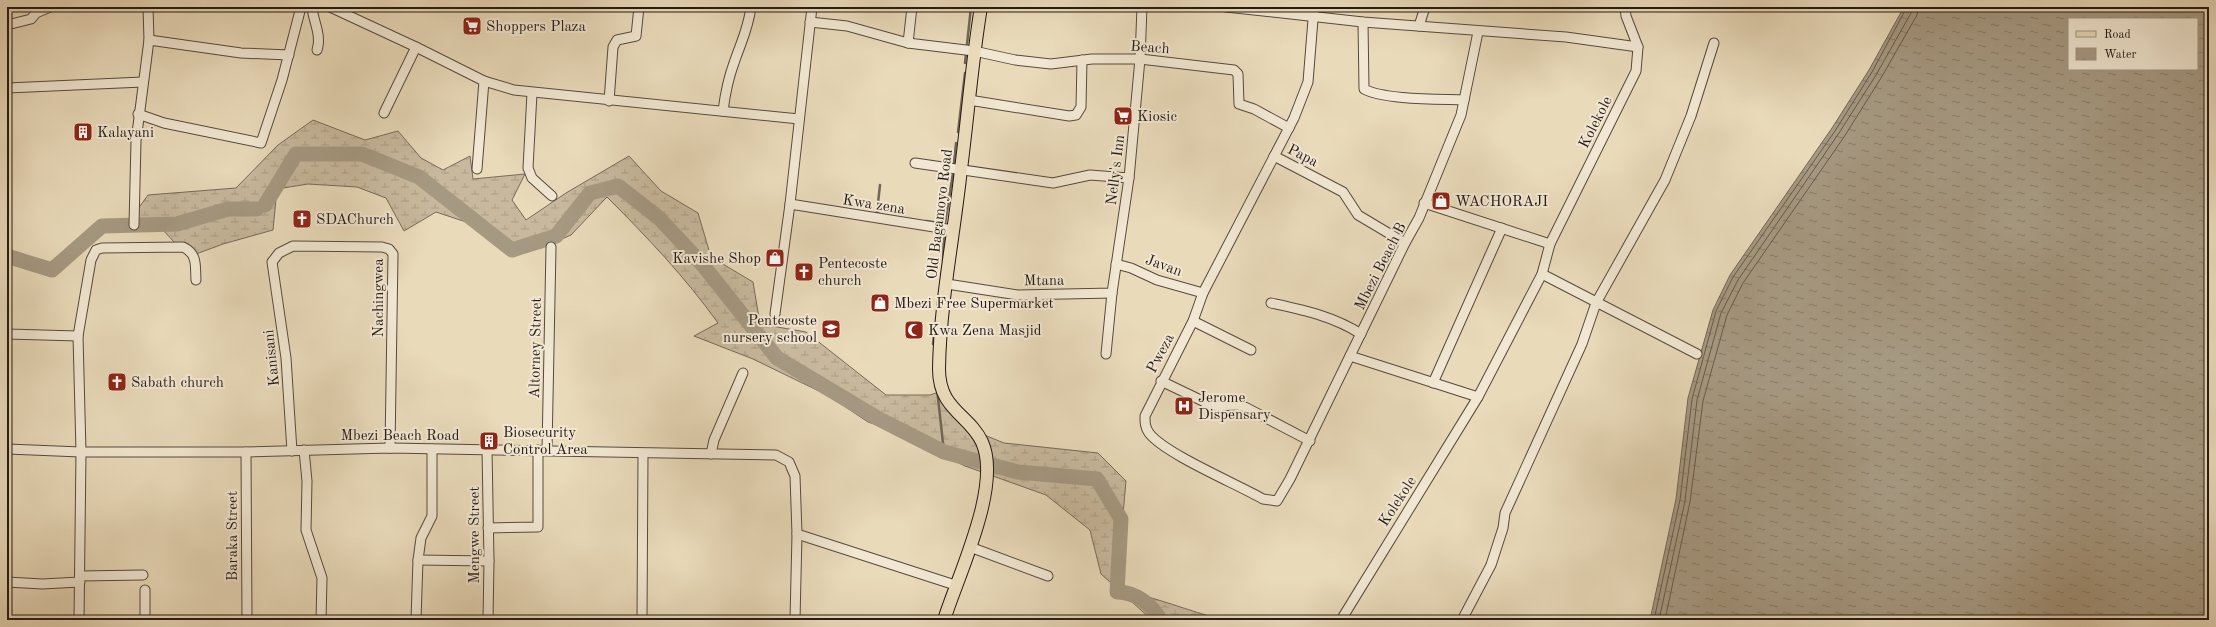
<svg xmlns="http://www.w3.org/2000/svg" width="2216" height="627" viewBox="0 0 2216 627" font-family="'Old Standard TT',serif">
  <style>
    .wetland { fill: url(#wetland-marsh); stroke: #766a5a }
    .water { fill: url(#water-ripples); stroke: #726656; fill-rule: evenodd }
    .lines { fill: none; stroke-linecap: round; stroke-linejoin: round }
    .shore { stroke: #665a4c; stroke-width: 1 }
    .stream { stroke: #726656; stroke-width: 2.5 }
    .river { stroke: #a69982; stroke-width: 15 }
    .minor-casing { stroke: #564a3e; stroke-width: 11 }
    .major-casing { stroke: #251a15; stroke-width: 14 }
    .minor { stroke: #f1e7d2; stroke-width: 9 }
    .major { stroke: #e9daba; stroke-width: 12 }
    .labels { text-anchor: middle; stroke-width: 4; stroke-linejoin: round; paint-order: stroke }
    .poi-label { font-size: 15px; fill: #251a15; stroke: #f1e7d2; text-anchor: start }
    .street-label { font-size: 15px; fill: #251a15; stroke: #f1e7d2 }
  </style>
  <defs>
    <pattern id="wetland-marsh" width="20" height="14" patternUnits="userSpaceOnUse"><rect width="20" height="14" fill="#c8b99e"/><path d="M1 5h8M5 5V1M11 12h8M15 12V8" fill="none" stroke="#ac9e87"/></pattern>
    <pattern id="water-ripples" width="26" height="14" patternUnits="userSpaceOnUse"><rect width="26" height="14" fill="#a69982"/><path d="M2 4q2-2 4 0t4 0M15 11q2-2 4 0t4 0" fill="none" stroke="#877c69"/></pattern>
  </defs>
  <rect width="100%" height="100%" fill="#e9daba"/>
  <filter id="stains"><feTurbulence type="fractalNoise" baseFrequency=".005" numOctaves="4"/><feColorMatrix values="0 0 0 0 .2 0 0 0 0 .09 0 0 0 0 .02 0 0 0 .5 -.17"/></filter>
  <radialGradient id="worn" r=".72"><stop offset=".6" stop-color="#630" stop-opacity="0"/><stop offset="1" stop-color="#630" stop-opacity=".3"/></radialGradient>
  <path class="wetland" d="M 313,120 L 365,140 L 398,131 L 421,158 L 443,170 L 470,156 L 473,179 L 525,174 L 512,200 L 526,220 L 566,193 L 629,156 L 661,191 L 698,213 L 711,257 L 753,282 L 760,324 L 806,332 L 886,395 L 930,395 L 942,391 L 972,430 L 1004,443 L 1098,453 L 1126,481 L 1117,582 L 1120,590 C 1155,597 1189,611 1223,620 L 1152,620 L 1101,574 L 1090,530 L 1046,495 L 965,466 L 891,430 L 868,422 L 829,396 L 753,359 L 694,336 L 718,323 C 685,277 647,237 607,197 L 571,235 L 541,248 L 514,253 L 481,227 L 436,212 L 404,231 L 386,198 L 357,187 L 308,184 L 277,189 L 273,230 L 223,244 L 188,257 L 162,229 L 122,231 L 148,195 L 236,188 L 278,145 Z"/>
  <path class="water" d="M 1904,7 L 2209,7 L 2209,620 L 1650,620 L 1676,499 L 1688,398 L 1713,310 L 1730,275 L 1832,128 L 1869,70 ZM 2069,19 L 2197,19 L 2197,69 L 2069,69 Z"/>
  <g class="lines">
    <g class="shore">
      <path d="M 1654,620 L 1680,500 L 1692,399 L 1716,311 L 1733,277 L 1835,131 L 1872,72 L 1907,7"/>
      <path d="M 1659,620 L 1685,501 L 1697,400 L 1721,313 L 1738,280 L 1839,133 L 1876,75 L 1911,13 L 1912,7"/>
      <path d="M 1665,620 L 1690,502 L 1703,401 L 1727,315 L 1743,283 L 1844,137 L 1881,78 L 1917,15 L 1918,7"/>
    </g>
    <g class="stream">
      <path d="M 965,63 L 971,7"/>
      <path d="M 958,132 L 965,73"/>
      <path d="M 954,163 L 956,143"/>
      <path d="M 880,185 L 877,212 L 880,215"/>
      <path d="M 926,221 L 945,224 L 953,173"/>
      <path d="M 943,261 L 944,235"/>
      <path d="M 933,344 L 935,328"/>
      <path d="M 937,389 L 944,452"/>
    </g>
    <g class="river">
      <path d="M 265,205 L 296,154 L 362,154 L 419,177 L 512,250 L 556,236 L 590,193 L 618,186 L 659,218 L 702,264 L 777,358 L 879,419 L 944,452 L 1018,472 L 1097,479 L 1121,519 L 1117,592 C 1135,592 1152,604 1160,620"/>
      <path d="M 7,256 L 52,270 L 102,226 L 177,224 L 228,209 L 257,209"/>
    </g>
    <g class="minor-casing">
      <g id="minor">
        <path d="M 312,7 C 313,21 322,35 317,50"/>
        <path d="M 330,7 L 416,47 L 484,81 L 514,90 L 799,119"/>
        <path d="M 1226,7 L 1363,22 L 1566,37 L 1638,47"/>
        <path d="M 1314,7 L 1308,82 L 1294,118 L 1203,293 L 1193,321 L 1145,416 C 1145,423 1145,427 1149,433 C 1165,454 1237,484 1263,499 L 1277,501 L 1290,479 L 1405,243 L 1419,218 L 1461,115 L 1478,32"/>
        <path d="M 810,22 L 847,26 L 908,43 L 974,51 L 1015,60 L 1051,64 L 1092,59 L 1140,59 L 1234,70 L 1238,74 L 1239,104 L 1254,109 L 1289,128"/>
        <path d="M 1363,22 L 1364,89 C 1384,100 1440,99 1464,100"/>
        <path d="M 7,25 L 31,19 L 36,13 L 50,7"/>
        <path d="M 1419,26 L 1425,7"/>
        <path d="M 149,40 L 241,53 L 289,55"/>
        <path d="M 908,43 L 912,7"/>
        <path d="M 7,88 L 143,82"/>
        <path d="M 532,93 L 528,168 L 532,178 L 552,196"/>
        <path d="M 969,100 L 1069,116 L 1076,115 L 1081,107 L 1082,60"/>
        <path d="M 609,101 L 613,47 L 617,40 L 636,36 L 639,7"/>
        <path d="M 723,111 C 725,95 728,79 734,63 C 741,42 748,30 751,7"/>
        <path d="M 384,113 L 416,47"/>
        <path d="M 138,114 L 164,123 L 261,143 L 282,80 L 301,7"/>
        <path d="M 1274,156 L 1343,192 L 1358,215 L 1405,243"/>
        <path d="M 915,163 L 1053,183 L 1090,175 L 1129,178"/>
        <path d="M 477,169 L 484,81"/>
        <path d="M 1424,203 L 1550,244"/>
        <path d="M 790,204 L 953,230"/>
        <path d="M 134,225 L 136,141 L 149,40 L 148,7"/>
        <path d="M 1116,264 L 1131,268 L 1157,280 L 1203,293"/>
        <path d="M 1542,274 L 1697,354"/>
        <path d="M 947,284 L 1018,295 L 1112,293 L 1129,178 L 1140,59 L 1142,7"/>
        <path d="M 1271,303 C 1303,310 1333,316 1361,334"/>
        <path d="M 775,314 L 790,204 L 812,7"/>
        <path d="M 1193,321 L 1251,350"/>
        <path d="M 7,334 L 78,336"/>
        <path d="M 1106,354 L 1112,293"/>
        <path d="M 1350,356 L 1478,397"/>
        <path d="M 1161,381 L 1213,406 L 1237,405 L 1245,407 L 1310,441"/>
        <path d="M 1433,383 L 1502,228"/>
        <path d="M 7,449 L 81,452 L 246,452 L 390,448 L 776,455 L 789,462 L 795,476 L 797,534 L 795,620"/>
        <path d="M 487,449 L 489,561 L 488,620"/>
        <path d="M 304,450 L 307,481 L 306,530 L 322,578 L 321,620"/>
        <path d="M 547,450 L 551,247"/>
        <path d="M 292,451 L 286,358 L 272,262 L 279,253 L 293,246 L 382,247 L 389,249 L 393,254 L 390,448"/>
        <path d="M 246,452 L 247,620"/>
        <path d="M 711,454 L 714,440 L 743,373"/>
        <path d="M 488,528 L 538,527 L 538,450"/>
        <path d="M 797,534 L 955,585"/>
        <path d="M 970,547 L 1048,576"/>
        <path d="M 418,560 L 489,561"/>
        <path d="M 80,576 L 143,575"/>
        <path d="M 7,582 L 42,584 L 80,582"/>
        <path d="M 79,620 L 81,452 L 78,336 L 91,260 L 96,250 L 102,248 L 183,247 C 198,254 195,266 196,280"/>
        <path d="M 145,620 L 145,590"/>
        <path d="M 416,620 L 418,560 L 421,538 L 432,516 L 432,449"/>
        <path d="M 642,620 L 643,454"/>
        <path d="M 1341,620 L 1478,397 L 1542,274 L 1550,244 L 1636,71 L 1638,47 L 1626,16 L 1625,7"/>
        <path d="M 1462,620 L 1491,565 L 1503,528 L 1505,513 L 1582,344 L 1596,303 L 1665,180 L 1691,116 L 1714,43"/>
      </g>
    </g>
    <g class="major-casing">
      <path id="major" d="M 944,620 C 958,575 1002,486 982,442 C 969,414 939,410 939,369 C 940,302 954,236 961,169 C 968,115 972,61 981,7"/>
    </g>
    <use href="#minor" class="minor"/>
    <use href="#major" class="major"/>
  </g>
  <defs>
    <g id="supermarket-square" transform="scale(1)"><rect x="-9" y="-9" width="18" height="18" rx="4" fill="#8f2418" stroke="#f1e7d2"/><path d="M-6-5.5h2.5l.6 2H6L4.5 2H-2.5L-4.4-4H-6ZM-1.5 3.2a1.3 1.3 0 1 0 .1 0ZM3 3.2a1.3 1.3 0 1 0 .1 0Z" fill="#fff"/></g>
    <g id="building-square" transform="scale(1)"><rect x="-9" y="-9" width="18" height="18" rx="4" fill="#8f2418" stroke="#f1e7d2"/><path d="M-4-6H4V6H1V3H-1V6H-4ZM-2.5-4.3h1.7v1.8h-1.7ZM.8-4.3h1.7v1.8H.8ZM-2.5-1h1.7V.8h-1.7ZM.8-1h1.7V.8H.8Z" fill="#fff"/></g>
    <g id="shop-square" transform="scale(1)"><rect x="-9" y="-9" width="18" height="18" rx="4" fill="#8f2418" stroke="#f1e7d2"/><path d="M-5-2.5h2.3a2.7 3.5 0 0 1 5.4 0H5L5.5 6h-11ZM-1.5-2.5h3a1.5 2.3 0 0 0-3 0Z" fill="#fff"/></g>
    <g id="church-square" transform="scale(1)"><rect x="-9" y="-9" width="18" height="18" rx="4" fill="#8f2418" stroke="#f1e7d2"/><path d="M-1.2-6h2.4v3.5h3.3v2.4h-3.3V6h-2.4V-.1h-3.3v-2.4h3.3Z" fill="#fff"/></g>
    <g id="school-square" transform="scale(1)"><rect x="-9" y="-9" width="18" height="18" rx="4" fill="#8f2418" stroke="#f1e7d2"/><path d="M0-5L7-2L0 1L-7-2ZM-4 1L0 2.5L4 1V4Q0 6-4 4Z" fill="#fff"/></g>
    <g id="mosque-square" transform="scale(1)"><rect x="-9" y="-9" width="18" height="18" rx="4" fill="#8f2418" stroke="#f1e7d2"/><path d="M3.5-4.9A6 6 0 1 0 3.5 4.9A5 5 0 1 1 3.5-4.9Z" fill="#fff"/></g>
    <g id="hospital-square" transform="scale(1)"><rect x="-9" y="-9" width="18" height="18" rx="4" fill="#8f2418" stroke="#f1e7d2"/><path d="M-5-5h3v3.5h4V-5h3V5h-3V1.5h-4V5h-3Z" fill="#fff"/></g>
  </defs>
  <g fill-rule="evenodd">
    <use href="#supermarket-square" x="472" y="26"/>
    <use href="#supermarket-square" x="1123" y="116"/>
    <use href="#building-square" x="83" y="132"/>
    <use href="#shop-square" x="1441" y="201"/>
    <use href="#church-square" x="302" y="219"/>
    <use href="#shop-square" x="775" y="258"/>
    <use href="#church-square" x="804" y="272"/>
    <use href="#shop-square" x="880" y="303"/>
    <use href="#school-square" x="831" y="329"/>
    <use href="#mosque-square" x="914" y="330"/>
    <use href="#church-square" x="117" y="382"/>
    <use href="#hospital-square" x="1184" y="406"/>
    <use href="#building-square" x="489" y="441"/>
  </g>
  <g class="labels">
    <g class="poi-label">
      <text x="486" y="31">Shoppers Plaza</text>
      <text x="1137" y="121">Kiosic</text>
      <text x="97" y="137">Kalayani</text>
      <text x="1455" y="206">WACHORAJI</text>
      <text x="316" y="224">SDAChurch</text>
      <text x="761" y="263" text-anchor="end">Kavishe Shop</text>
      <text x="818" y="268">Pentecoste<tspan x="818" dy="17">church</tspan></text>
      <text x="894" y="308">Mbezi Free Supermarket</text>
      <text x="817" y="325" text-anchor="end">Pentecoste<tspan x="817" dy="17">nursery school</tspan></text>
      <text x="928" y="335">Kwa Zena Masjid</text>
      <text x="131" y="387">Sabath church</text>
      <text x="1198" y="402">Jerome<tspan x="1198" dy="17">Dispensary</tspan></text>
      <text x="503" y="437">Biosecurity<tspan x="503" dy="17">Control Area</tspan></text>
    </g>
    <g class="street-label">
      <text transform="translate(1150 47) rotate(4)" y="5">Beach</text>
      <text transform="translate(1595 122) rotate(-63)" y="5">Kolekole</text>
      <text transform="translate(1303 155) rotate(27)" y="5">Papa</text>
      <text transform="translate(1115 170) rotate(-83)" y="5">Nelly's Inn</text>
      <text transform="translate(874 204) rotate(9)" y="5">Kwa zena</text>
      <text transform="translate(939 214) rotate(-83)" y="5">Old Bagamoyo Road</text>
      <text transform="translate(1164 265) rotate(20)" y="5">Javan</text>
      <text transform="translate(1380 266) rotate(-63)" y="5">Mbezi Beach B</text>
      <text transform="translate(1044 280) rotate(-1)" y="5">Mtana</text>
      <text transform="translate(378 298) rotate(-90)" y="5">Nachingwea</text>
      <text transform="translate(535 348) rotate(-89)" y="5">Altorney Street</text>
      <text transform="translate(1160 353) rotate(-62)" y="5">Pweza</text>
      <text transform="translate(271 358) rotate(-96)" y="5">Kanisani</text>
      <text x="400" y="440">Mbezi Beach Road</text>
      <text transform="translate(1397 501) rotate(-57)" y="5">Kolekole</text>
      <text transform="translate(474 535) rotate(-90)" y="5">Mengwe Street</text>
      <text transform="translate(232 536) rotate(-90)" y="5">Baraka Street</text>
    </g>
  </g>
  <rect width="2216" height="627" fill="none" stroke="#e9daba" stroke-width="24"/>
  <rect x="8" y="8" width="2200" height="611" fill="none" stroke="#251a15" stroke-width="2"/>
  <rect x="12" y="12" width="2192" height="603" fill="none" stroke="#251a15"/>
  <rect x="2068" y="18" width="130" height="52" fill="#f1e7d2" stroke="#9f9586"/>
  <rect x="2076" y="31" width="20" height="6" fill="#e9daba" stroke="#9f9586"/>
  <text x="2104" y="38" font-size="12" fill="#251a15">Road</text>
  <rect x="2076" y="48" width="20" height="12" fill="url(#water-ripples)" stroke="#9f9586"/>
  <text x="2104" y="58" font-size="12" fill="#251a15">Water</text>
  <rect width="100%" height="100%" filter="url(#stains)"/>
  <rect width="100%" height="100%" fill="url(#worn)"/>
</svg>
